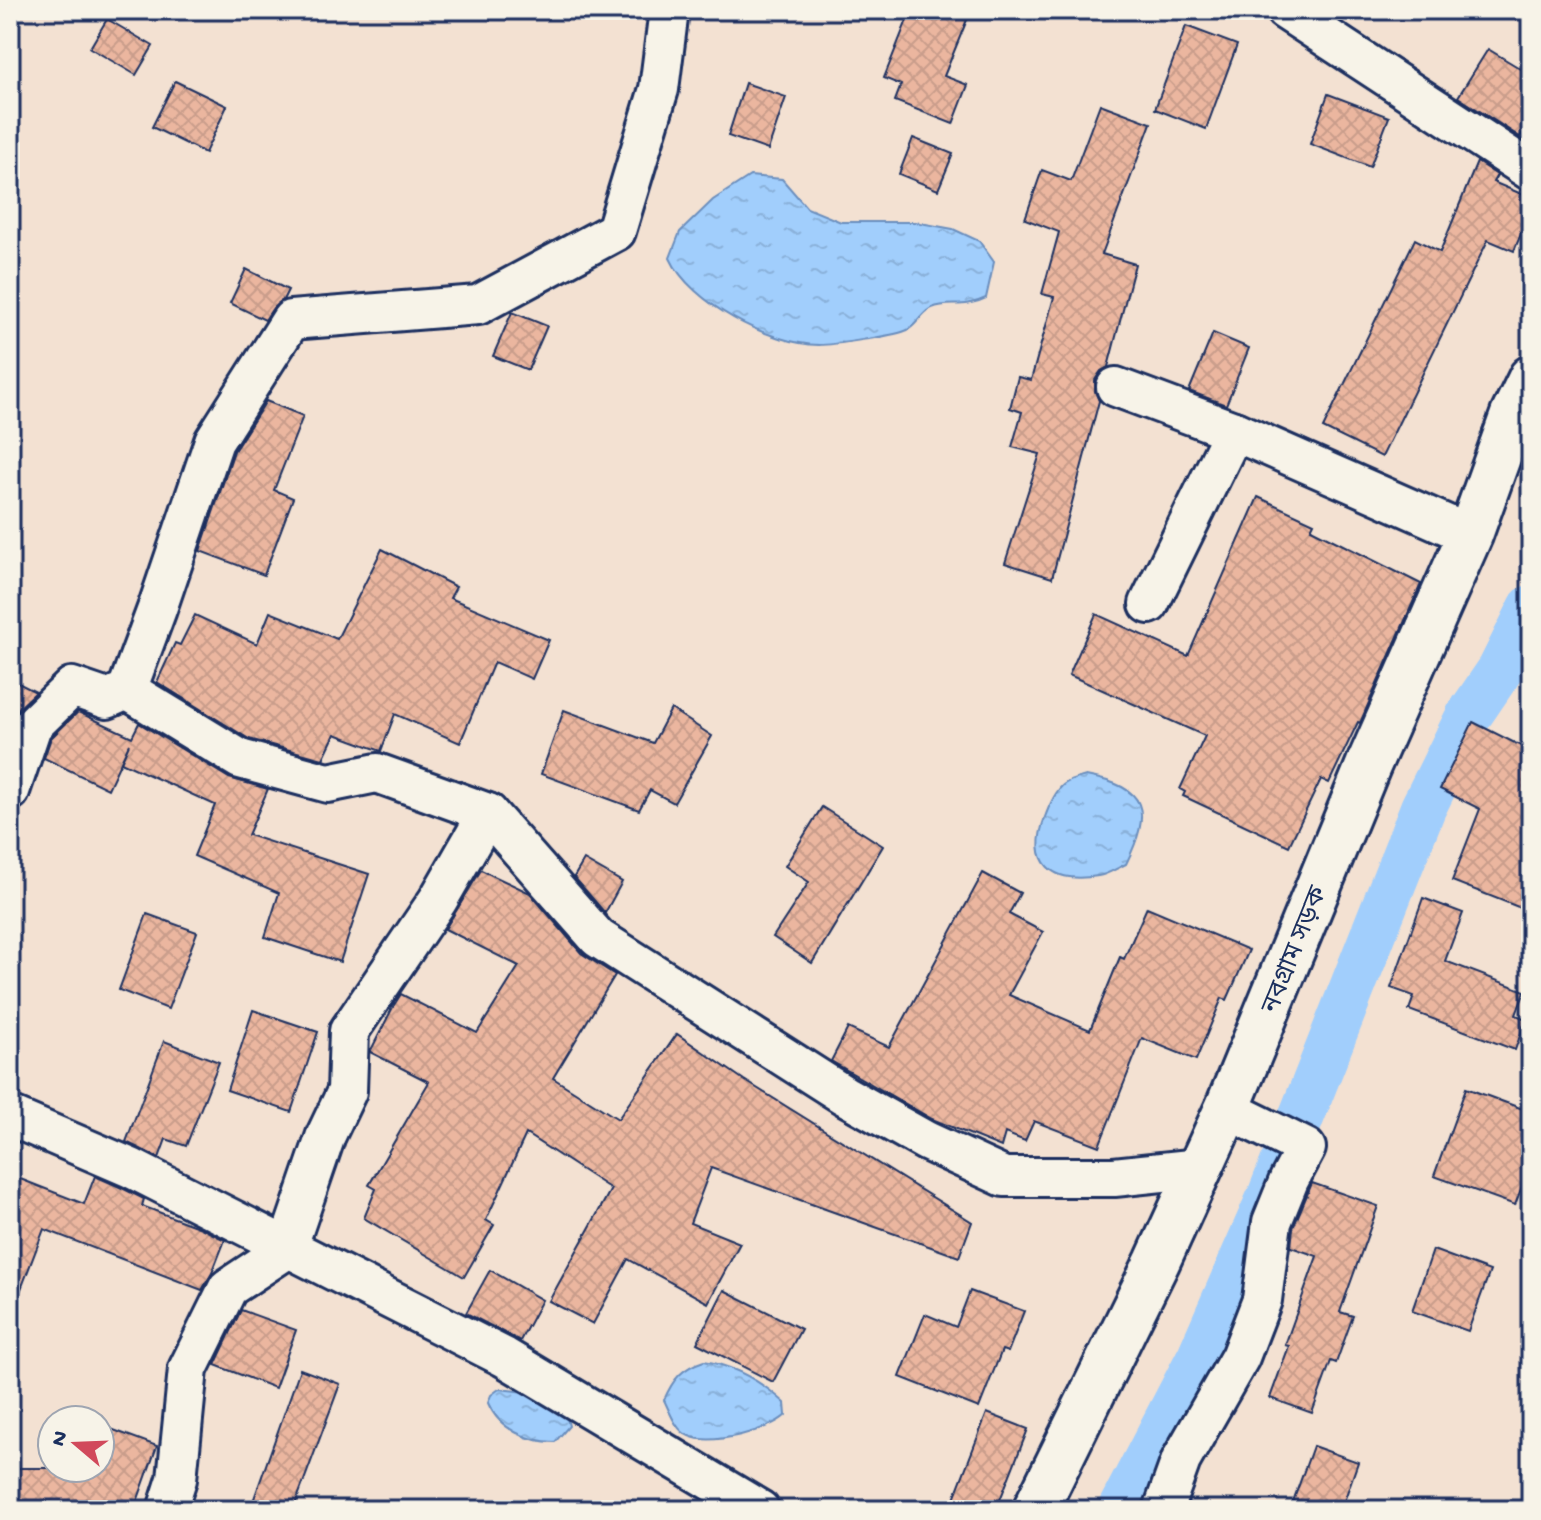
<svg xmlns="http://www.w3.org/2000/svg" width="1541" height="1520" viewBox="0 0 1541 1520" font-family="'Gochi Hand','Noto Sans Bengali',sans-serif">
  <style>
    .water { fill: url(#water-ripples); stroke: #6b8ebd; stroke-width: 2 }
    .lines { fill: none; stroke-linecap: round; stroke-linejoin: round }
    .canal { stroke: #a1cefc; stroke-width: 46 }
    .building { fill: url(#building-cross-hatch); stroke: #1b2f5e; stroke-width: 2 }
    .street-casing { stroke: #1b2f5e; stroke-width: 44 }
    .secondary-casing { stroke: #1b2f5e; stroke-width: 50 }
    .street { stroke: #f7f3e8; stroke-width: 38 }
    .secondary { stroke: #f7f3e8; stroke-width: 44 }
    .labels { text-anchor: middle; stroke-width: 8; stroke-linejoin: round; paint-order: stroke }
    .street-label { font-size: 26px; fill: #1b2f5e; stroke: #f7f3e8 }
  </style>
  <defs>
    <pattern id="water-ripples" width="26" height="14" patternUnits="userSpaceOnUse" patternTransform="scale(2)"><rect width="26" height="14" fill="#a1cefc"/><path d="M2 4q2-2 4 0t4 0M15 11q2-2 4 0t4 0" fill="none" stroke="#8ab1da"/></pattern>
    <pattern id="building-cross-hatch" width="8" height="8" patternUnits="userSpaceOnUse" patternTransform="scale(2)"><rect width="8" height="8" fill="#ebb69f"/><path d="M0 0l8 8M0 8l8-8" fill="none" stroke="#c99d8b"/></pattern>
  </defs>
  <rect width="100%" height="100%" fill="#f3e1d2"/>
  <filter id="ink" filterUnits="userSpaceOnUse"><feTurbulence type="fractalNoise" baseFrequency=".0125" numOctaves="2"/><feDisplacementMap in="SourceGraphic" scale="16" xChannelSelector="R" yChannelSelector="G"/><feConvolveMatrix kernelMatrix="1 2 1 2 8 2 1 2 1" color-interpolation-filters="sRGB"/></filter>
  <g filter="url(#ink)">
    <g class="water">
      <path d="M 750,176 L 782,179 L 807,208 L 841,222 L 915,222 L 953,229 L 979,241 L 994,262 L 986,298 C 964,309 949,301 932,308 C 921,312 916,328 905,331 C 892,336 833,345 819,345 C 770,344 691,304 670,258 L 680,232 L 713,200 Z"/>
      <path d="M 1086,776 C 1148,787 1152,811 1126,864 C 1117,868 1107,875 1098,876 C 1051,884 1028,863 1045,817 C 1049,806 1054,793 1063,785 C 1068,780 1079,778 1086,776 Z"/>
      <path d="M 704,1361 C 735,1366 763,1383 785,1403 L 786,1415 C 769,1431 712,1446 689,1436 C 676,1431 670,1412 664,1400 C 673,1379 682,1368 704,1361 Z"/>
      <path d="M 499,1389 L 534,1393 L 566,1414 L 569,1426 L 555,1442 C 528,1442 499,1429 488,1403 L 491,1395 Z"/>
    </g>
    <g class="lines">
      <path class="canal" d="M 1120,1510 L 1200,1356 L 1271,1194 L 1423,808 L 1468,717 L 1500,670 L 1531,608"/>
    </g>
    <g class="building">
      <path d="M 911,10 L 971,10 L 944,76 L 968,85 L 953,124 L 895,101 L 901,85 L 884,78 Z"/>
      <path d="M 107,19 L 153,46 L 136,75 L 90,48 Z"/>
      <path d="M 1186,26 L 1237,45 L 1206,129 L 1155,109 Z"/>
      <path d="M 1488,49 L 1531,75 L 1531,119 L 1520,137 L 1458,97 Z"/>
      <path d="M 175,81 L 227,106 L 205,153 L 152,127 Z"/>
      <path d="M 745,83 L 786,97 L 768,150 L 728,136 Z"/>
      <path d="M 1328,94 L 1389,117 L 1370,167 L 1310,144 Z"/>
      <path d="M 1100,104 L 1151,123 L 1102,254 L 1135,264 L 1108,367 L 1101,371 L 1095,380 L 1095,391 L 1099,401 L 1052,578 L 1005,563 L 1040,454 L 1012,447 L 1022,412 L 1010,408 L 1018,377 L 1031,380 L 1054,297 L 1042,294 L 1059,232 L 1025,219 L 1042,170 L 1071,181 Z"/>
      <path d="M 913,138 L 953,154 L 938,190 L 899,174 Z"/>
      <path d="M 1477,162 L 1497,175 L 1493,182 L 1531,198 L 1531,210 L 1514,251 L 1488,240 L 1382,457 L 1323,428 L 1415,239 L 1440,252 Z"/>
      <path d="M 246,269 L 288,290 L 283,300 L 273,308 L 265,320 L 230,303 Z"/>
      <path d="M 512,312 L 547,326 L 528,370 L 493,356 Z"/>
      <path d="M 1213,333 L 1249,348 L 1226,405 L 1189,391 Z"/>
      <path d="M 266,401 L 303,416 L 274,490 L 293,498 L 264,575 L 200,551 L 234,451 Z"/>
      <path d="M 1258,497 L 1314,523 L 1311,529 L 1421,584 L 1360,723 L 1358,722 L 1329,783 L 1321,779 L 1289,846 L 1183,796 L 1185,792 L 1180,789 L 1205,736 L 1069,675 L 1096,614 L 1188,656 Z"/>
      <path d="M 382,549 L 456,587 L 450,598 L 549,640 L 532,679 L 494,662 L 460,743 L 395,714 L 381,751 L 335,734 L 323,759 L 249,739 L 157,682 L 175,643 L 180,645 L 195,615 L 257,644 L 270,612 L 337,639 Z"/>
      <path d="M 10,679 L 36,692 L 17,710 L 10,722 Z"/>
      <path d="M 671,709 L 712,736 L 674,803 L 650,790 L 639,810 L 541,774 L 564,710 L 653,743 Z"/>
      <path d="M 78,712 L 132,737 L 139,723 L 229,778 L 268,789 L 248,835 L 369,874 L 340,962 L 265,937 L 279,893 L 194,856 L 215,805 L 121,762 L 129,744 L 108,789 L 44,758 L 51,738 Z"/>
      <path d="M 1473,722 L 1531,751 L 1531,912 L 1452,881 L 1480,809 L 1440,789 Z"/>
      <path d="M 822,807 L 883,846 L 812,963 L 773,937 L 809,882 L 785,866 Z"/>
      <path d="M 584,860 L 622,882 L 605,913 L 574,877 Z"/>
      <path d="M 481,870 L 530,893 L 581,953 L 615,975 L 553,1078 L 618,1119 L 677,1034 L 744,1080 L 972,1222 L 959,1257 L 711,1168 L 690,1223 L 740,1243 L 708,1303 L 628,1259 L 593,1324 L 549,1301 L 611,1189 L 526,1134 L 486,1220 L 494,1225 L 464,1277 L 364,1218 L 376,1189 L 369,1185 L 429,1082 L 370,1052 L 394,1005 L 401,994 L 477,1033 L 519,966 L 445,929 Z"/>
      <path d="M 983,873 L 1020,893 L 1009,914 L 1043,932 L 1009,995 L 1090,1030 L 1120,957 L 1124,959 L 1147,907 L 1249,950 L 1227,1000 L 1222,998 L 1196,1060 L 1142,1038 L 1099,1146 L 1034,1121 L 1025,1141 L 1005,1133 L 1001,1147 L 932,1119 L 831,1061 L 848,1028 L 889,1047 Z"/>
      <path d="M 1423,898 L 1463,913 L 1445,961 L 1525,991 L 1516,1015 L 1526,1019 L 1515,1050 L 1409,1010 L 1414,996 L 1391,988 Z"/>
      <path d="M 147,914 L 197,932 L 168,1009 L 119,990 Z"/>
      <path d="M 253,1010 L 318,1032 L 291,1112 L 227,1090 Z"/>
      <path d="M 164,1041 L 219,1062 L 186,1146 L 166,1139 L 159,1158 L 126,1142 Z"/>
      <path d="M 1466,1088 L 1531,1112 L 1531,1162 L 1515,1205 L 1434,1176 Z"/>
      <path d="M 10,1175 L 84,1204 L 95,1176 L 122,1188 L 144,1199 L 142,1206 L 201,1228 L 225,1240 L 212,1273 L 202,1290 L 44,1229 L 13,1310 L 10,1310 Z"/>
      <path d="M 1312,1183 L 1378,1206 L 1340,1312 L 1353,1316 L 1336,1363 L 1331,1361 L 1312,1413 L 1270,1398 L 1289,1346 L 1285,1345 L 1317,1256 L 1291,1247 L 1293,1228 Z"/>
      <path d="M 1433,1250 L 1490,1271 L 1468,1331 L 1412,1311 Z"/>
      <path d="M 490,1270 L 542,1300 L 520,1341 L 466,1313 Z"/>
      <path d="M 724,1290 L 801,1329 L 773,1382 L 697,1343 Z"/>
      <path d="M 970,1291 L 1024,1311 L 1008,1352 L 1002,1350 L 979,1408 L 900,1377 L 925,1314 L 956,1327 Z"/>
      <path d="M 241,1310 L 296,1330 L 275,1388 L 215,1365 Z"/>
      <path d="M 300,1369 L 340,1384 L 293,1510 L 250,1510 Z"/>
      <path d="M 987,1413 L 1028,1429 L 996,1510 L 975,1510 L 953,1501 Z"/>
      <path d="M 100,1425 L 157,1446 L 134,1510 L 10,1510 L 10,1468 L 100,1468 Z"/>
      <path d="M 1313,1446 L 1358,1462 L 1341,1510 L 1290,1510 Z"/>
    </g>
    <g class="lines">
      <g class="street-casing">
        <g id="street">
          <path d="M 1285,10 L 1531,171"/>
          <path d="M 1116,387 L 1234,431 L 1470,535"/>
          <path d="M 1149,604 L 1234,431"/>
          <path d="M 127,690 L 240,759 L 328,783 L 377,773 L 488,813 L 598,938 L 844,1095 L 926,1141 L 1004,1177 L 1114,1177 L 1200,1168"/>
          <path d="M 10,791 L 32,726 L 72,687 L 107,699 L 127,690 L 157,609 L 214,441 L 291,320 L 478,305 L 616,231 L 659,89 L 669,10"/>
          <path d="M 10,1116 L 131,1168 L 504,1357 L 760,1510"/>
          <path d="M 167,1510 L 177,1479 L 188,1369 L 228,1288 L 287,1249 L 326,1135 L 347,1091 L 349,1031 L 438,900 L 488,813"/>
          <path d="M 1163,1510 L 1181,1460 L 1240,1357 L 1262,1300 L 1272,1222 L 1289,1180 L 1306,1148 L 1227,1109"/>
        </g>
      </g>
      <g class="secondary-casing">
        <path id="secondary" d="M 1035,1510 L 1157,1262 L 1227,1109 L 1368,766 L 1470,535 L 1513,415 L 1531,378"/>
      </g>
      <use href="#street" class="street"/>
      <use href="#secondary" class="secondary"/>
    </g>
  </g>
  <g class="labels">
    <g class="street-label">
      <text transform="translate(1293 949) rotate(-68)" y="9">নবগ্রাম সড়ক</text>
    </g>
  </g>
  <rect width="1541" height="1520" fill="none" stroke="#f7f3e8" stroke-width="40"/>
  <rect x="20" y="20" width="1501" height="1480" fill="none" stroke="#1b2f5e" stroke-width="3" filter="url(#ink)"/>
  <g transform="translate(76 1444) rotate(289)"><circle r="38" fill="#f7f3e8" stroke="#9fa5b1" stroke-width="2"/>
  <path d="M0-6L14 30L0 20L-14 30Z" fill="#d1495b"/>
  <text y="-12" font-size="22" font-weight="bold" text-anchor="middle" fill="#1b2f5e">N</text>
  </g>
</svg>
